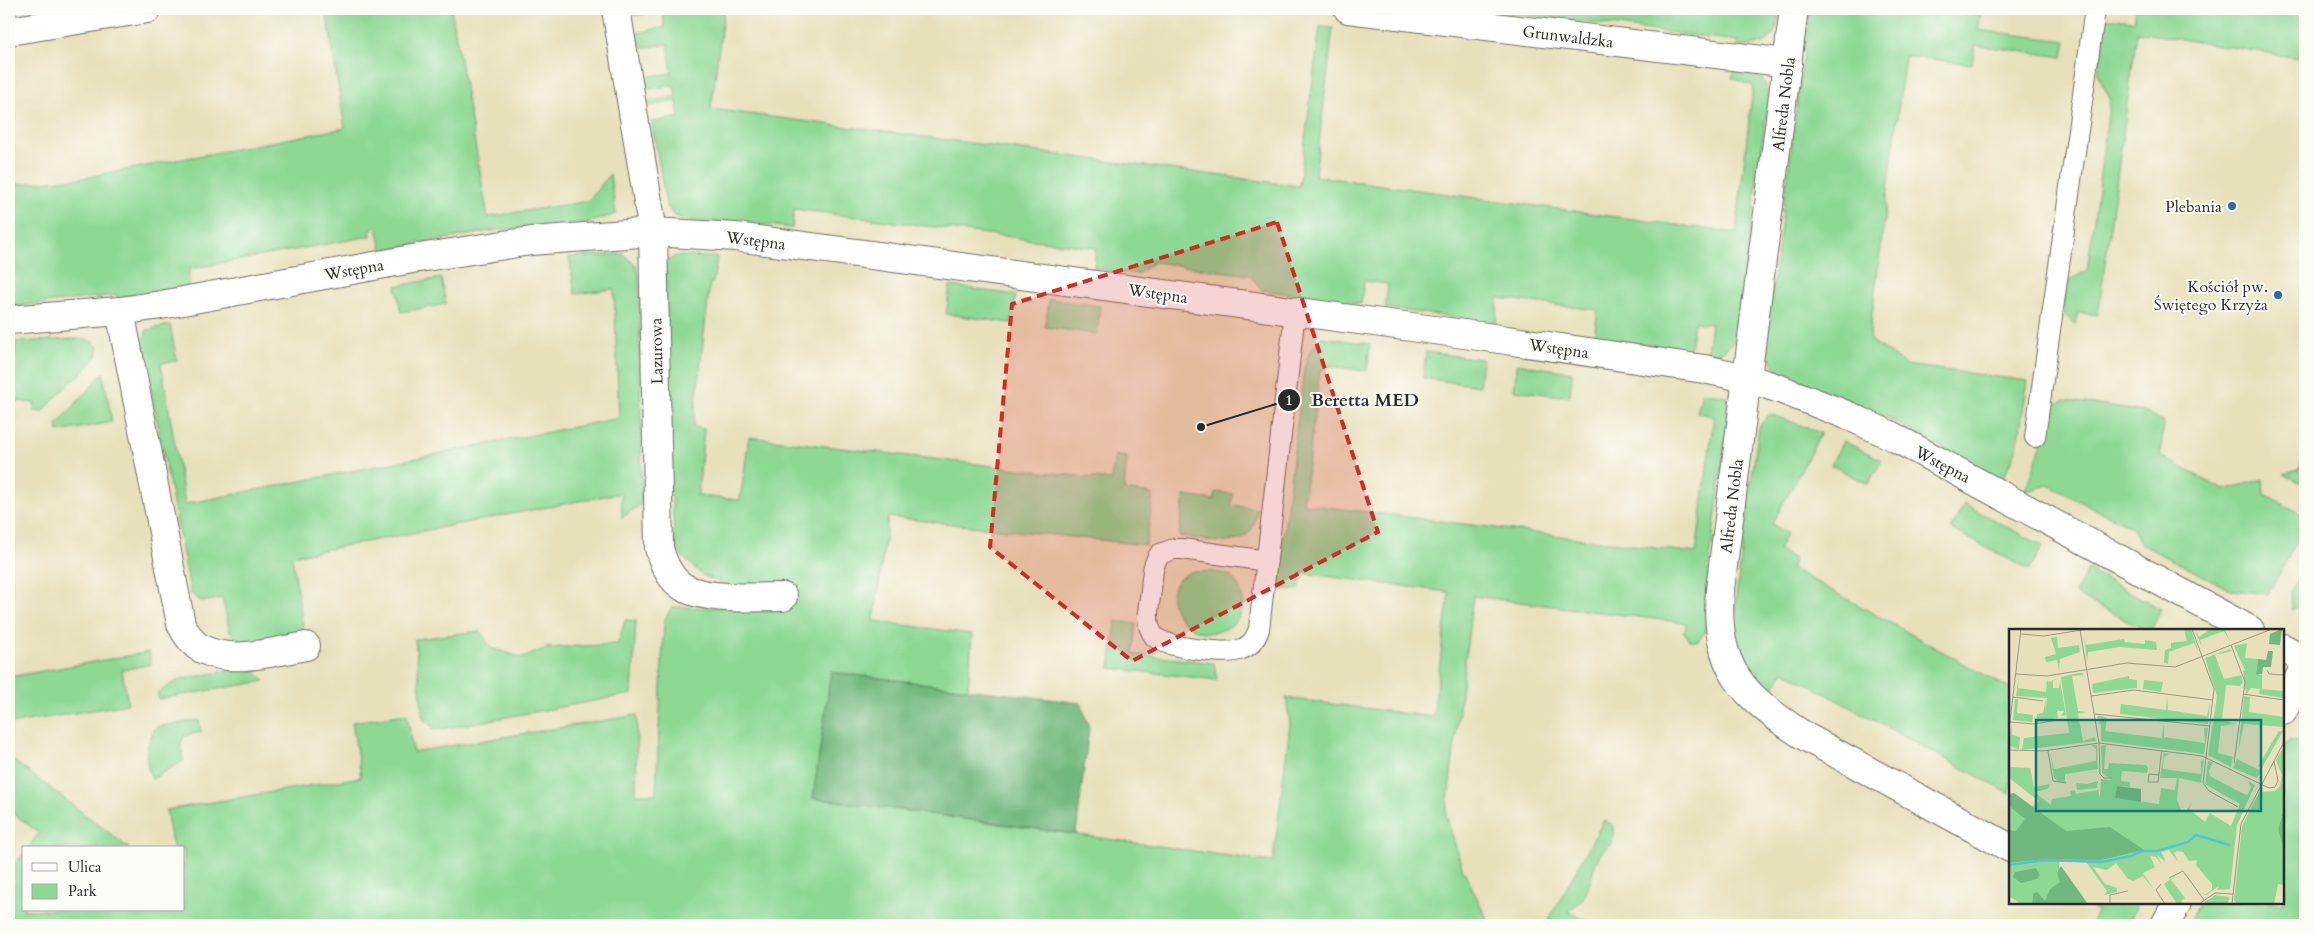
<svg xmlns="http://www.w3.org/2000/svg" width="2314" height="934" viewBox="0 0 2314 934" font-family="Cardo,serif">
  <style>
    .green { fill: #8cd894; stroke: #5c8260 }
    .forest { fill: #71b87e; stroke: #4e7254 }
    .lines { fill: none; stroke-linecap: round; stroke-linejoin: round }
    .service-casing { stroke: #6d6a5d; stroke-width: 22 }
    .minor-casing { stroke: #6d6a5d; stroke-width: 30 }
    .tertiary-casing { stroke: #6d6a5d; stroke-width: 30 }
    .service { stroke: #fff; stroke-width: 20 }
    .minor { stroke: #fff; stroke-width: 28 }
    .tertiary { stroke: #fff; stroke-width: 28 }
    .marked { fill: #d62828; fill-opacity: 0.2; stroke: #d62828; stroke-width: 4; stroke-dasharray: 10 6; stroke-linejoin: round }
    .poi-dot { fill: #1f6fb2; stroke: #fdfcf7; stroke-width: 2 }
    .labels { text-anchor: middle; stroke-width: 4; stroke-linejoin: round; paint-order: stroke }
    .street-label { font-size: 16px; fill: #2b2b2b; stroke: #fdfcf7 }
    .poi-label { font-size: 16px; fill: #2b2b2b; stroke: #fdfcf7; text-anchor: end }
    .inset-river { fill: none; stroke: #59c0d7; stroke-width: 2.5 }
    .inset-road { fill: none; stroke: #9c9881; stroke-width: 1 }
    .view { fill: #0f766e; fill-opacity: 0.15; stroke: #0f766e; stroke-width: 2.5 }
    .inset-edge { fill: none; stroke: #2b2b2b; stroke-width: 2.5 }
    .leader { fill: none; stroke: #2b2b2b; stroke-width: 2 }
    .callout-dot { fill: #2b2b2b; stroke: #fdfcf7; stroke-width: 2 }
    .mark-label { font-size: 15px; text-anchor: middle; font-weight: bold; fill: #fff }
    .callout-label { font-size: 18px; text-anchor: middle; font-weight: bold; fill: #2b2b2b; stroke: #fdfcf7; stroke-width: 4; stroke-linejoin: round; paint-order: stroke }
  </style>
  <rect width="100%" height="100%" fill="#fdfcf7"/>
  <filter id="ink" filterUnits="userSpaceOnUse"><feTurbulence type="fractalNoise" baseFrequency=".02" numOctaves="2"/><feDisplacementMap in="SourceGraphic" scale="10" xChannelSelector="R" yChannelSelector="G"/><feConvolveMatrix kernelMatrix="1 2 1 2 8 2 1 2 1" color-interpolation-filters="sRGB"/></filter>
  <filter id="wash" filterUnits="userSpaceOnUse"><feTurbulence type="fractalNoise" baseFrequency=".0096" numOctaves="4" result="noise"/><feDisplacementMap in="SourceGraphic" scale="20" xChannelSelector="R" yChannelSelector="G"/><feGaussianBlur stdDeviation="1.12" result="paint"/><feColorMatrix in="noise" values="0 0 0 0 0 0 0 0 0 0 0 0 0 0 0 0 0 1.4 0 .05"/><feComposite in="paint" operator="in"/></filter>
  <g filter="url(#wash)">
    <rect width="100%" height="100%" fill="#e7e0bb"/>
    <g class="green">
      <path d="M 326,9 L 451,9 L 488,217 L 588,201 L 610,174 L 616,214 L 591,222 L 497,230 L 382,250 L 377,227 L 370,229 L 371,236 L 189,269 L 189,286 L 118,298 L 116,295 L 9,307 L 9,185 L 83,178 L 345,128 Z"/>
      <path d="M 633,9 L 724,9 L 711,109 L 1299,186 L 1320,27 L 1333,28 L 1315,176 L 1736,233 L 1753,86 L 1732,78 L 1735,70 C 1757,72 1768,77 1768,101 L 1737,335 C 1731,347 1721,355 1707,353 L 1711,324 L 1694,322 L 1690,351 L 1594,337 L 1598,310 L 1498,298 L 1496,323 L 1385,308 L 1388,284 L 1364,281 L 1361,304 L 1262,290 L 1250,275 L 1154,262 L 1137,274 L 1094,268 L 1096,248 L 794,209 L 792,228 L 750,223 L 689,221 L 673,215 L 666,204 L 652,122 L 679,117 L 677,101 L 650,106 L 649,101 L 676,97 L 674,85 L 647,89 L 645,77 L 672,73 L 668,44 L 640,48 L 637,33 L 665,27 L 662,10 L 634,16 Z"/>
      <path d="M 1479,9 L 1780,9 C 1776,41 1769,45 1737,47 L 1738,41 Z"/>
      <path d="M 1810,9 L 1981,9 L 1978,30 L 2066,41 L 2063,57 L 1975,45 L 1972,64 L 1905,56 L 1869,339 L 1906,365 L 2028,381 L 2017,448 L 2002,480 L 1888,418 L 1779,373 C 1769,360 1766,347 1767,330 Z"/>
      <path d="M 2136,9 L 2305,9 L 2305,59 L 2137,32 L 2098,315 L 2078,312 L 2076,325 L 2063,313 L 2067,281 L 2087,271 L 2110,99 L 2098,75 L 2106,18 L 2134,21 Z"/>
      <path d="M 624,254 L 636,266 L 639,275 L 642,503 L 622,518 L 621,493 L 292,556 L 304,633 L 243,644 L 230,631 L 222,598 L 203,602 L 191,594 L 143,349 L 143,341 L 147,330 L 170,325 L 177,361 L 161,363 L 185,504 L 619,418 L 614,289 L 575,294 L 569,257 Z"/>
      <path d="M 675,256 L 717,257 L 713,283 L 710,283 L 693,427 L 704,429 L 698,496 L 740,500 L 749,437 L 1111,480 L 1115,455 L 1127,457 L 1124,490 L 1153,494 L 1146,545 L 888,517 L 874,621 L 972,634 L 968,689 L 831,672 L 813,798 L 1273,862 L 1290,724 L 1286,698 L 1433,717 L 1449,592 L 1301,573 L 1299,590 L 1277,588 L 1304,369 L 1310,351 L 1321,337 L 1370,344 L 1367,371 L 1329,366 L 1320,371 L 1303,504 L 1696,553 L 1714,416 L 1697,413 L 1702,392 L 1726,396 L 1729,410 L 1728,421 L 1706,590 L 1706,631 L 1698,641 L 1690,640 L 1683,631 L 1686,629 L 1686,623 L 1473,596 L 1446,815 L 1462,867 L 1488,921 L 1507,925 L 9,925 L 9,872 L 24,853 L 24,910 L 184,910 L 184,848 L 173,848 L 166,810 L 361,777 L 352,722 L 407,714 L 413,752 L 637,715 L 636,794 L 656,794 L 664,621 L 672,607 L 785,609 L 702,575 L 679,553 L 675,544 L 671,487 L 666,268 L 668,261 Z"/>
      <path d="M 441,278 L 446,304 L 401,312 L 396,286 Z"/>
      <path d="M 950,286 L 1016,295 L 1011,323 L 946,314 Z"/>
      <path d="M 1049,299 L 1100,306 L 1097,334 L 1045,327 Z"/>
      <path d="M 75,339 C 84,339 92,339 98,347 L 97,357 L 74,381 L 72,380 L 42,412 L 34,411 L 35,403 L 9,400 L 16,342 Z"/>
      <path d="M 1426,352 L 1482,359 L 1479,386 L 1423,378 Z"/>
      <path d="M 1517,364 L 1572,372 L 1570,397 L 1514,390 Z"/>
      <path d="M 103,373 L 112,422 L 58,432 L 57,425 Z"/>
      <path d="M 2064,400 L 2146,412 L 2164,423 L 2160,456 L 2224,490 L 2263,479 L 2264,494 L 2305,516 L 2305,527 L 2268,594 L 2231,590 L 2141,544 L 2133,528 L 2048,485 L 2024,492 C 2036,464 2044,439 2048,410 Z"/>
      <path d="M 1770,414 L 1821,433 L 1772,524 L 1787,533 L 1778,550 L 1795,559 L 1791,568 L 2010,689 L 2010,794 L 1784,671 L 1769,695 L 1749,675 L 1738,655 L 1735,638 L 1735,604 L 1758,433 L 1760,425 Z"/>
      <path d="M 1843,441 L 1882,460 L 1868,484 L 1831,465 Z"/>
      <path d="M 2305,456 L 2305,485 L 2284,474 L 2298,470 Z"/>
      <path d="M 1215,492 L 1233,494 L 1231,505 L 1257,509 C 1253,556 1213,540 1179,536 L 1184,496 L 1214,500 Z"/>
      <path d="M 1964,504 L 2043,546 L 2029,570 L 1951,529 Z"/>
      <path d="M 2305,564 L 2305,604 L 2292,610 L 2291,590 Z"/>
      <path d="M 2088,569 L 2161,609 L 2151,630 L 2145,630 L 2075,594 Z"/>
      <path d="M 1191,572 C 1203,572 1218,570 1230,576 C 1239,582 1245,601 1242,611 C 1240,618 1235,622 1230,626 C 1192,653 1145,591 1191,572 Z"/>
      <path d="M 625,620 L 636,621 L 632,694 L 436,730 L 423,719 L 415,639 L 480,631 L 491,648 L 523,658 L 546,648 L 618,644 Z"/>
      <path d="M 1116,621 L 1136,624 L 1133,654 L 1214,663 L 1217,680 L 1110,668 Z"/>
      <path d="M 149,652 L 151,664 L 122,670 L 128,704 L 9,724 L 9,677 Z"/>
      <path d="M 249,666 L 265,681 L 159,699 L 157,693 L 179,680 Z"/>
      <path d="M 199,720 L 201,732 L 184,736 L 181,743 L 183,761 L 152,779 C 144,761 145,745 156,727 Z"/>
      <path d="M 2290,739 L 2305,744 L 2305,925 L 2188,925 L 2200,903 L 2283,903 L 2283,752 Z"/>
      <path d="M 9,757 L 129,848 L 28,848 L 39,833 L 9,810 Z"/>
      <path d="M 1604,820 L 1612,825 L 1614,835 L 1611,844 C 1589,860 1596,877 1583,898 C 1580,903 1573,907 1568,911 L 1594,925 L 1546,925 Z"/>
      <path d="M 2081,903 L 2139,903 L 2127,925 L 2090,925 L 2098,911 Z"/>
    </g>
    <path class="forest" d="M 831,672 L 1081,703 L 1089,728 L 1076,834 L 813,798 Z"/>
  </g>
  <g filter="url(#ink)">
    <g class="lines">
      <g class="service-casing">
        <g id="service">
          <path d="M 2035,437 L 2095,9"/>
          <path d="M 1267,561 L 1182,549 L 1174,549 L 1160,554 C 1152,564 1152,578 1151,591 C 1149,605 1144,623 1154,636 C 1162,647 1225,655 1239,650 C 1250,647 1256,639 1259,629 L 1295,312"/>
        </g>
      </g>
      <g class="minor-casing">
        <g id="minor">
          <path d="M 616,9 L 653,232 L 659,548 C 663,563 669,578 683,587 C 707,601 755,597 783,597"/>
          <path d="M 1348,9 L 1788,63"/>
          <path d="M 1794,9 L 1720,589 C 1714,669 1742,696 1806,737 L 2010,848"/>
          <path d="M 9,31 L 147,9"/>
          <path d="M 120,311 L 181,624 C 185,632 190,640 197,646 C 227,666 273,652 306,646"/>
          <path d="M 9,320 L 120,311 L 161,305 L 412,259 L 531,241 L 653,232 L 736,237 L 1479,336 L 1704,369 L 1747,378 L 1780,389 L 1849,416 L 1890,435 L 2250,630"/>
          <path d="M 2283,648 L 2305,660"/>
        </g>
      </g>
      <g class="tertiary-casing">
        <g id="tertiary">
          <path d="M 2283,711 L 2305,666"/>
          <path d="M 2165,925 L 2177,903"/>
        </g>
      </g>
      <use href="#service" class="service"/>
      <use href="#minor" class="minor"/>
      <use href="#tertiary" class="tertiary"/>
    </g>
  </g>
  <path class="marked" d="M 1277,222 L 1378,532 L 1132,661 L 990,547 L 1012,304 Z"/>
  <g class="poi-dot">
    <circle cx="2232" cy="206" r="5"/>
    <circle cx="2278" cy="295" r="5"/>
  </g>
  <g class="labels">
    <g class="street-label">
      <text transform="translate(1568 36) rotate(7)" y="6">Grunwaldzka</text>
      <text transform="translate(1783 104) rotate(-83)" y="6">Alfreda Nobla</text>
      <text transform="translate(756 240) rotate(7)" y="6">Wstępna</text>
      <text transform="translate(354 269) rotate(-10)" y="6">Wstępna</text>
      <text transform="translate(1158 293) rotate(8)" y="6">Wstępna</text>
      <text transform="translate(1559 348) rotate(8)" y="6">Wstępna</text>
      <text transform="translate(656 351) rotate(-91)" y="6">Lazurowa</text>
      <text transform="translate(1943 464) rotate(28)" y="6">Wstępna</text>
      <text transform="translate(1731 506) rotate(-83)" y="6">Alfreda Nobla</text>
    </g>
    <g class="poi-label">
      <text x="2222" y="212">Plebania</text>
      <text x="2268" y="292">Kościół pw.<tspan x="2268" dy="18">Świętego Krzyża</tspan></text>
    </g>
  </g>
  <g transform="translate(2009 629)">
    <rect width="275" height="275" fill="#e7e0bb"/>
    <path d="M 175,0 L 182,0 L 190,24 L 185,14 L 160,23 L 159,35 L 155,34 L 156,21 L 162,19 L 162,14 L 178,12 ZM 202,0 L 216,0 L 221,13 L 215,2 L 191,11 L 193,19 L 186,1 L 190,8 ZM 75,6 L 77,16 L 115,10 L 116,13 L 136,15 L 136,11 L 147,13 L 148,21 L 111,18 L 79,23 L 78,34 ZM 48,8 L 49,19 L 70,16 L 71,23 L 51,30 L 50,42 L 48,31 L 37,33 L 36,28 L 47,25 L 42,9 ZM 238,14 L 236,29 L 249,30 L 247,46 L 253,46 L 253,60 L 275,62 L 275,69 L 250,65 L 251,60 L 242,59 L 237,65 L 234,42 L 236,41 L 225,17 ZM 221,20 L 223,22 L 206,26 L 215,50 L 232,46 L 234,53 L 231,57 L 217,56 L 213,91 L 228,95 L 212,97 L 209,124 L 224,128 L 222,138 L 199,126 L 208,67 L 196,29 ZM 70,44 L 73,44 L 75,46 L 63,47 L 69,82 L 78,83 L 69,85 L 74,112 L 86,108 L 87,112 L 13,121 L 15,109 L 60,104 L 52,48 ZM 120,47 L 120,50 L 128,51 L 128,59 L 84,64 L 83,55 ZM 10,48 L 9,59 L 37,63 L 38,51 L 40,53 L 50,49 L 44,52 L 44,59 L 50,59 L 51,52 L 57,86 L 52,87 L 55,82 L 48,82 L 49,89 L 27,93 L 28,85 L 34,84 L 37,70 L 36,83 L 40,54 L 38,69 L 7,67 ZM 135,51 L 154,53 L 152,63 L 134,60 ZM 158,67 L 159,81 L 198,87 L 201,73 L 199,95 L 111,85 L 112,75 L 157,81 ZM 235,67 L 241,68 L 240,83 L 275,88 L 275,98 L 235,95 L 229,123 ZM 6,70 L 9,70 L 8,84 L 24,86 L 23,93 L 4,91 ZM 90,86 L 98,89 L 96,102 L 153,109 L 155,94 L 155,108 L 196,114 L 195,99 L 199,99 L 195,125 L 92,112 L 92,96 L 89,94 L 91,93 L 88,88 ZM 3,95 L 3,106 L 11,108 L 10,120 L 0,117 ZM 270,102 L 274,102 L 253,139 L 249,137 ZM 82,116 L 88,116 L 89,140 L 56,145 L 56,153 L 49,153 L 45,149 L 41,123 L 45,140 L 87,132 L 87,120 ZM 97,116 L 95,140 L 99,140 L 100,134 L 137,136 L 139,139 L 138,144 L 113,142 L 112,152 L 121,153 L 121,158 L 108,157 L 106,169 L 150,175 L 152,159 L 166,161 L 168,149 L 151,149 L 155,124 L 160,125 L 155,128 L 154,140 L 192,145 L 192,132 L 195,130 L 192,154 L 170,149 L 168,171 L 172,181 L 177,182 L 184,172 L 180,180 L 196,193 L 201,184 L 222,197 L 231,175 L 196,155 L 199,132 L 204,133 L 200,142 L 201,147 L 227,161 L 238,166 L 242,159 L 239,152 L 246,156 L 228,196 L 221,260 L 208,261 L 210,257 L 197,266 L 195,266 L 203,261 L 203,255 L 187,236 L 188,231 L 180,232 L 174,223 L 168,222 L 165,224 L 169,233 L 160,221 L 152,223 L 157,233 L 148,226 L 153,236 L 147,228 L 141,227 L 146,238 L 134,244 L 145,261 L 134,247 L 124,252 L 119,250 L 107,234 L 98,241 L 84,238 L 96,255 L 108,259 L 108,263 L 95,266 L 98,262 L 77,233 L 50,232 L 51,253 L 41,260 L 36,273 L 24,265 L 23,275 L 12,275 L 0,267 L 0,177 L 12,186 L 30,172 L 0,149 L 0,138 L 21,139 L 25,158 L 41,155 L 39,160 L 25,163 L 42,176 L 43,170 L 62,167 L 61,162 L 66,161 L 67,165 L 89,161 L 91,169 L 92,150 L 103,151 L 93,144 L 92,117 ZM 275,117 L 275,180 L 269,200 L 275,217 L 275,256 L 269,255 L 265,275 L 228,275 L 225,271 L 233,197 L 250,163 L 266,162 L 271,157 L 273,146 L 267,131 ZM 228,130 L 252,142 L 248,149 L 224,139 ZM 89,152 L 88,159 L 68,161 L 67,154 L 78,155 ZM 171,243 L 162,251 L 176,269 L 172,272 L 174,275 L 168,275 L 155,255 ZM 206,266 L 220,268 L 219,275 L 193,275 Z" fill="#8cd894"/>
    <path d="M 273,0 L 271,16 L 260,15 L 261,5 ZM 259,22 L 264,22 L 262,38 L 254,38 L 253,45 L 247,46 L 249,30 L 257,31 ZM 108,157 L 132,160 L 132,173 L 106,169 ZM 5,164 L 57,202 L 101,198 L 135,221 L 92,231 L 36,230 L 0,234 L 0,201 L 7,202 L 16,190 L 0,177 L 0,165 ZM 275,180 L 275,217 L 274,217 L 269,200 ZM 52,237 L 79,275 L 23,275 L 24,265 L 28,263 L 36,272 L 41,260 L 51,253 L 48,244 ZM 27,239 L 31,246 L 28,250 L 12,254 L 4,248 L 6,243 Z" fill="#71b87e"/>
    <path class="inset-river" d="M 0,236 L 35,231 L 93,233 L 122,227 L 133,222 L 148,222 L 179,213 L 187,206 L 221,216"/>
    <path class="inset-road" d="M 183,0 L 205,60 L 194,154 L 200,162 L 229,178M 71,1 L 90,114 L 91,145 L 95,149 L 103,149M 12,5 L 35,7 L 79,0M 222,16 L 236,53 L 225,134M 258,41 L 260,45 L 275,46M 7,45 L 38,47 L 118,34 L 166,38 L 263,0M 234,65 L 275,71M 82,67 L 125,61 L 204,71M 4,68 L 34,72M 86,85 L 201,97M 1,93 L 25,95 L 54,90M 0,100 L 12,0M 0,121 L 34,122 L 90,114 L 193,127 L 260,159 L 266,158 L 269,152 L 265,132M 39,122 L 44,152 L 57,154M 150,146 L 140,145 L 139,153 L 149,153 L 152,127 L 153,122M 160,249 L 174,242 L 195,271M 152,255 L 147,261 L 156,275M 101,275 L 101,266 L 119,262M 190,275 L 206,264 L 224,265M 223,275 L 232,195 L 275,113"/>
    <path class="view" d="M 27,91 L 252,91 L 252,182 L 27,182 Z"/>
    <rect width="275" height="275" class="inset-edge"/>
  </g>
  <path class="leader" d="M1201 427L1289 400"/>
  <g class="callout-dot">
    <circle cx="1201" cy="427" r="5"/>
    <circle cx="1289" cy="400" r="12"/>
  </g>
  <g class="mark-label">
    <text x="1289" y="405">1</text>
  </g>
  <g class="callout-label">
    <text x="1365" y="406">Beretta MED</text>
  </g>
  <rect width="2314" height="934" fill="none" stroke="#fdfcf7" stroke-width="30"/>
  <rect x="22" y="846" width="162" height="65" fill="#fdfcf7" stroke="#a9a8a5"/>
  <rect x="32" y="863" width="25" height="8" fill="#ffffff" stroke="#a9a8a5"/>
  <text x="68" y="872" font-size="15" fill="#2b2b2b">Ulica</text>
  <rect x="32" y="884" width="25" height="15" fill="#8cd894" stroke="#a9a8a5"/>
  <text x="68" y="896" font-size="15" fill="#2b2b2b">Park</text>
</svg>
